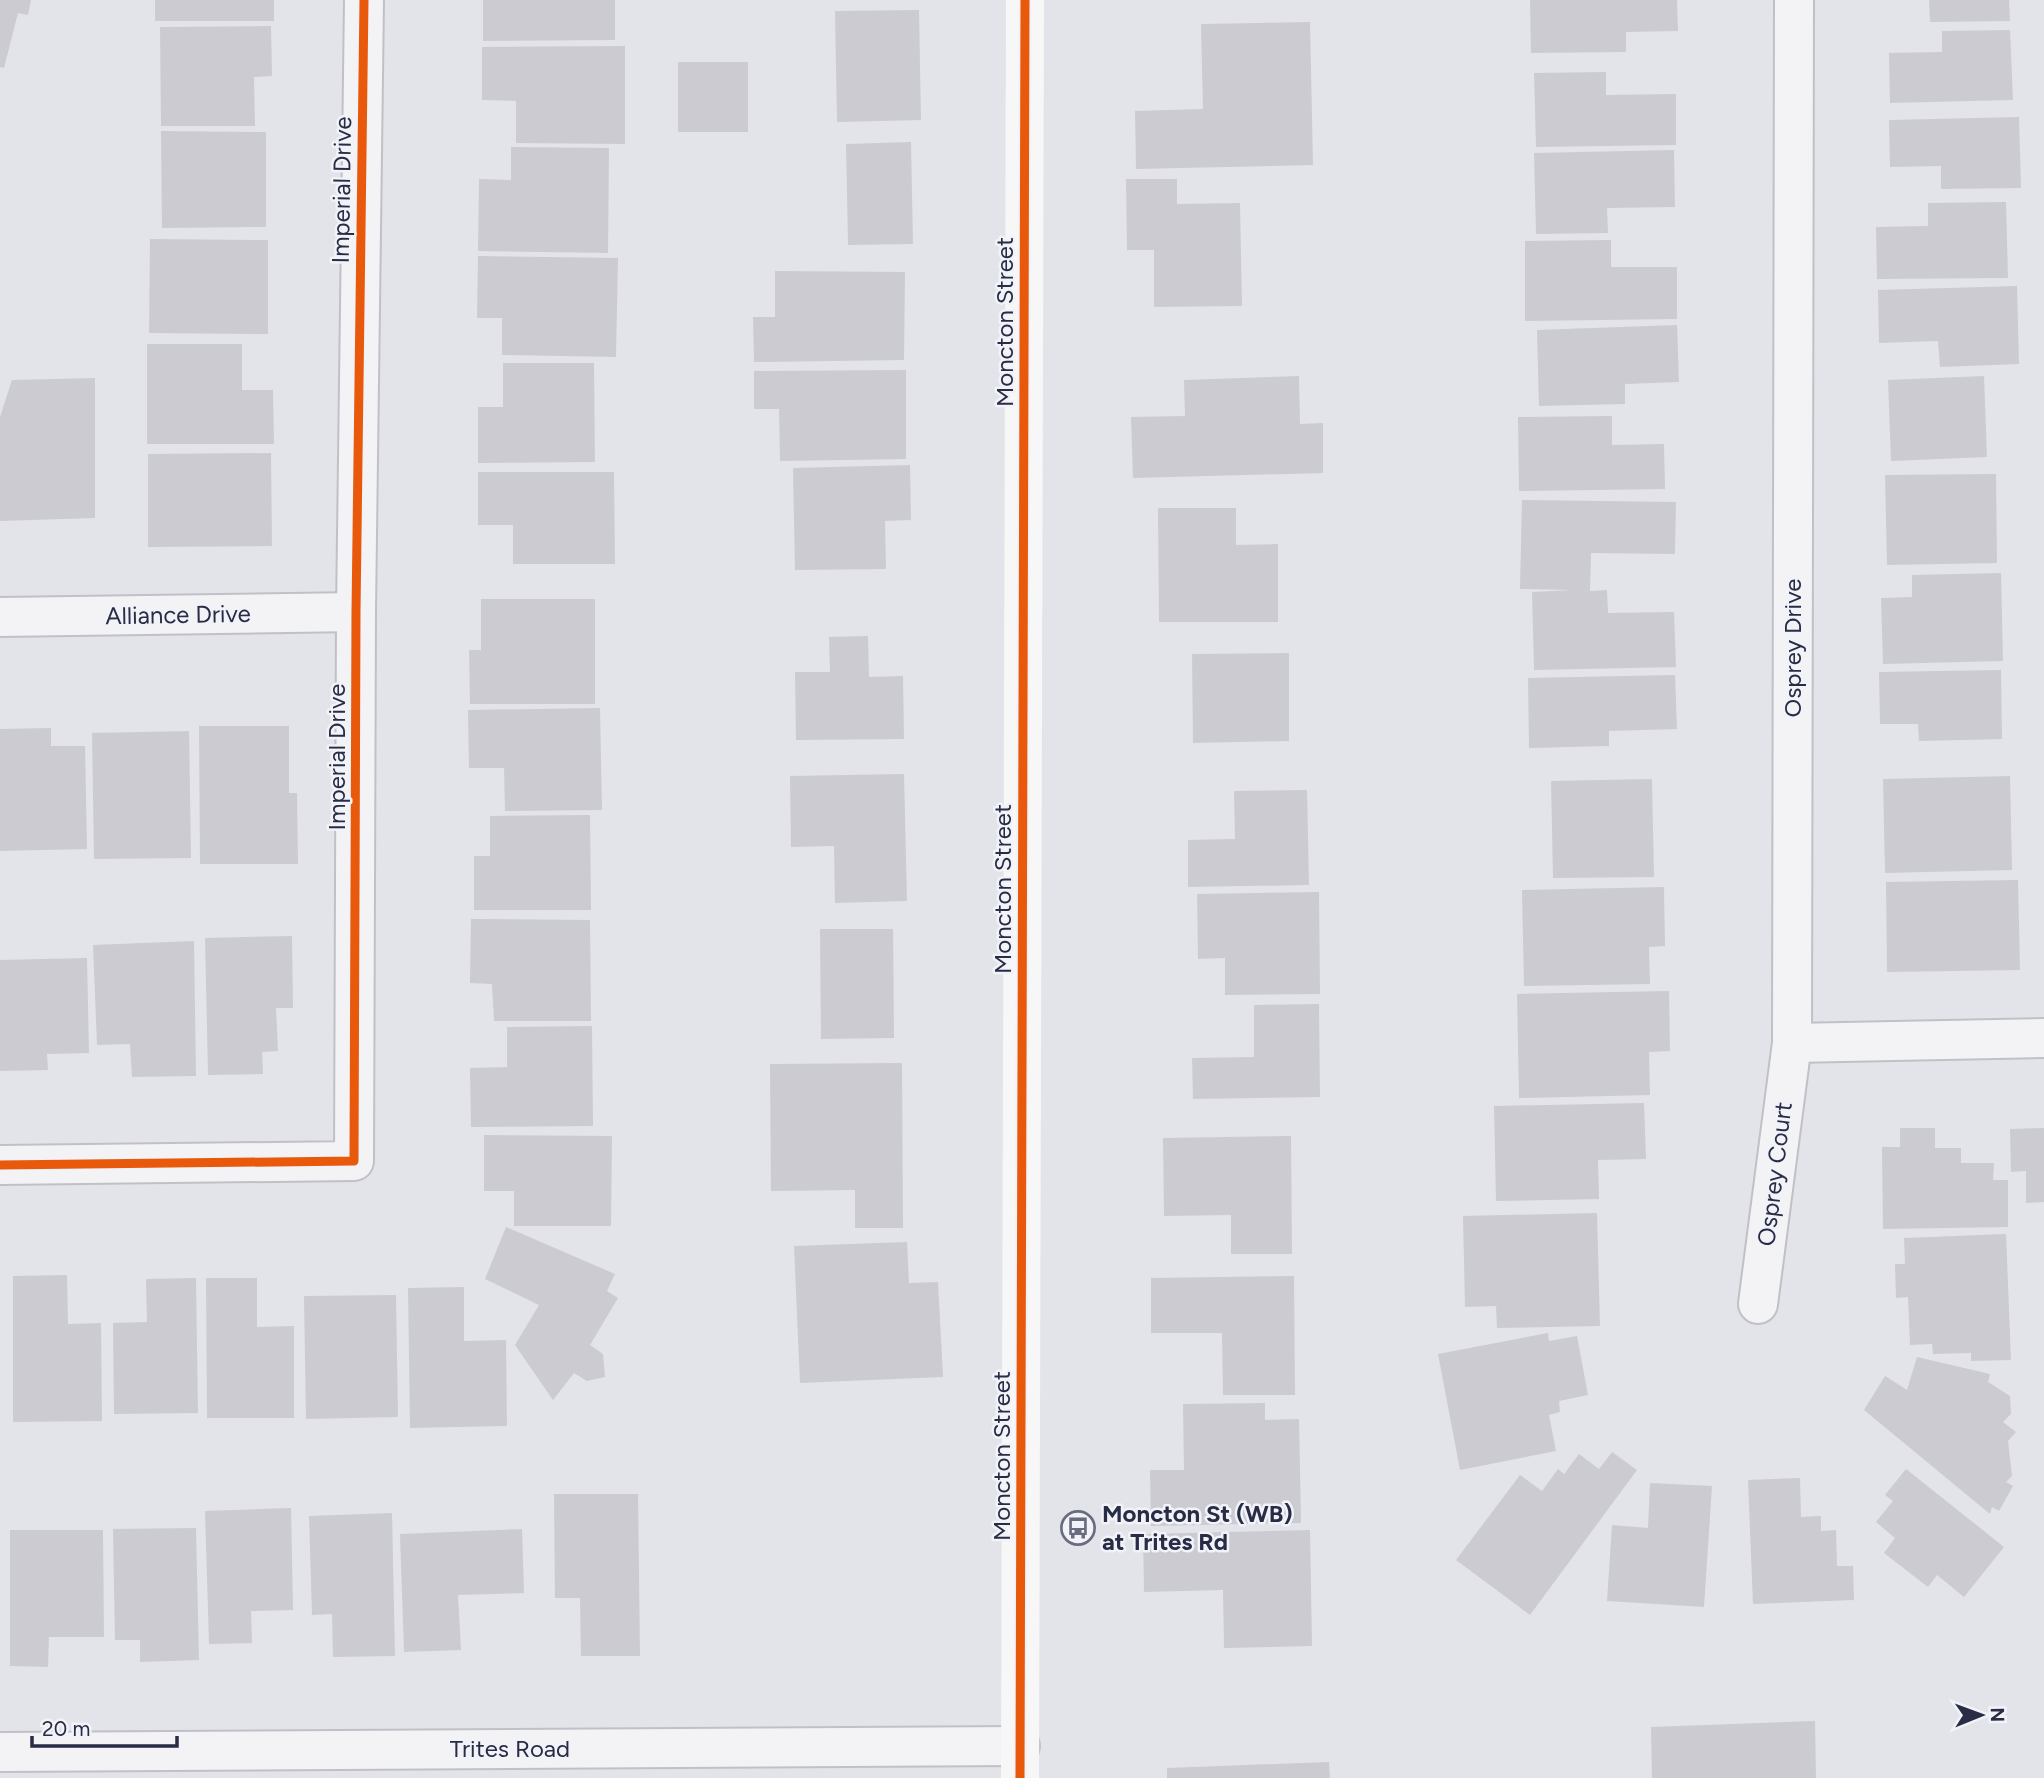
<svg xmlns="http://www.w3.org/2000/svg" width="2044" height="1778" viewBox="0 0 2044 1778" font-family="Figtree,sans-serif">
  <style>
    .building { fill: #cbcbd1 }
    .lines { fill: none; stroke-linecap: round; stroke-linejoin: round }
    .street-casing { stroke: #c0c1c7; stroke-width: 42 }
    .street { stroke: #f3f3f6; stroke-width: 38 }
    .secondary { stroke: #f7f7f7; stroke-width: 38 }
    .cycleway-casing { stroke: #f1f3f8; stroke-width: 13 }
    .cycleway { stroke: #e8590c; stroke-width: 9 }
    .labels { text-anchor: middle; stroke-width: 5; stroke-linejoin: round; paint-order: stroke }
    .street-label { font-size: 24px; fill: #282c45; stroke: #f1f3f8 }
    .poi-label { font-size: 24px; font-weight: bold; fill: #282c45; stroke: #f1f3f8; text-anchor: start }
  </style>
  <rect width="100%" height="100%" fill="#e3e4e9"/>
  <g class="building">
    <path d="M 0,0 L 31,0 L 28,15 L 18,13 L 4,68 L 0,67 Z"/>
    <rect x="155" y="0" width="119" height="21"/>
    <path d="M 483,0 L 615,0 L 615,40 L 483,41 Z"/>
    <path d="M 1530,0 L 1677,0 L 1678,31 L 1626,32 L 1626,52 L 1531,53 Z"/>
    <path d="M 1929,0 L 2009,0 L 2010,21 L 1930,22 Z"/>
    <path d="M 919,10 L 921,120 L 837,122 L 835,11 Z"/>
    <path d="M 1310,22 L 1313,165 L 1136,169 L 1135,111 L 1203,109 L 1201,24 Z"/>
    <path d="M 271,26 L 272,76 L 254,77 L 255,126 L 161,126 L 160,27 Z"/>
    <path d="M 2010,30 L 2013,100 L 1890,103 L 1889,53 L 1942,52 L 1942,31 Z"/>
    <path d="M 625,46 L 625,144 L 516,143 L 516,101 L 482,100 L 482,47 Z"/>
    <rect x="678" y="62" width="70" height="70"/>
    <path d="M 1606,72 L 1606,95 L 1676,94 L 1676,145 L 1536,147 L 1534,73 Z"/>
    <path d="M 2019,117 L 2021,188 L 1941,189 L 1941,166 L 1890,167 L 1889,120 Z"/>
    <path d="M 161,131 L 266,132 L 266,227 L 162,228 Z"/>
    <path d="M 911,142 L 913,244 L 848,245 L 846,144 Z"/>
    <path d="M 511,147 L 609,148 L 608,253 L 478,251 L 479,179 L 511,180 Z"/>
    <path d="M 1674,150 L 1675,207 L 1607,208 L 1608,233 L 1536,234 L 1534,153 Z"/>
    <path d="M 1126,179 L 1177,179 L 1177,204 L 1240,203 L 1242,306 L 1154,307 L 1154,250 L 1127,250 Z"/>
    <path d="M 2006,202 L 2008,278 L 1877,279 L 1876,227 L 1928,226 L 1928,203 Z"/>
    <path d="M 150,239 L 268,240 L 268,334 L 149,333 Z"/>
    <path d="M 1611,240 L 1611,267 L 1677,267 L 1677,319 L 1525,321 L 1525,241 Z"/>
    <path d="M 478,256 L 618,258 L 616,357 L 502,355 L 502,318 L 477,318 Z"/>
    <path d="M 775,271 L 905,272 L 904,360 L 754,362 L 753,317 L 775,317 Z"/>
    <path d="M 2017,286 L 2019,364 L 1940,367 L 1938,341 L 1879,343 L 1878,290 Z"/>
    <path d="M 1677,325 L 1679,382 L 1625,384 L 1625,404 L 1539,406 L 1537,330 Z"/>
    <path d="M 147,344 L 242,344 L 242,390 L 273,390 L 274,444 L 147,444 Z"/>
    <path d="M 503,363 L 594,363 L 595,462 L 478,463 L 478,407 L 503,407 Z"/>
    <path d="M 906,370 L 906,459 L 780,461 L 779,409 L 754,409 L 754,371 Z"/>
    <path d="M 1299,376 L 1300,424 L 1323,423 L 1323,473 L 1133,478 L 1131,417 L 1185,416 L 1184,380 Z"/>
    <path d="M 1984,376 L 1987,457 L 1891,461 L 1888,380 Z"/>
    <path d="M 95,378 L 95,518 L 0,521 L 0,417 L 12,380 Z"/>
    <path d="M 1612,416 L 1612,445 L 1664,444 L 1665,489 L 1519,491 L 1518,417 Z"/>
    <path d="M 271,453 L 272,546 L 148,547 L 148,454 Z"/>
    <path d="M 910,465 L 911,520 L 885,521 L 886,569 L 795,570 L 793,468 Z"/>
    <path d="M 478,472 L 614,472 L 615,564 L 513,564 L 513,525 L 478,525 Z"/>
    <path d="M 1996,474 L 1997,563 L 1887,565 L 1885,475 Z"/>
    <path d="M 1522,500 L 1676,502 L 1675,554 L 1591,553 L 1590,591 L 1607,590 L 1608,613 L 1674,612 L 1676,667 L 1534,670 L 1532,592 L 1573,590 L 1520,589 Z"/>
    <path d="M 1158,508 L 1236,508 L 1236,545 L 1278,544 L 1278,622 L 1159,622 Z"/>
    <path d="M 2001,573 L 2003,661 L 1883,664 L 1881,598 L 1912,597 L 1912,575 Z"/>
    <path d="M 481,599 L 595,599 L 595,704 L 470,704 L 469,650 L 481,650 Z"/>
    <path d="M 868,636 L 869,677 L 903,676 L 904,739 L 796,740 L 795,672 L 830,672 L 829,637 Z"/>
    <path d="M 1289,653 L 1289,741 L 1193,743 L 1192,654 Z"/>
    <path d="M 2001,670 L 2002,739 L 1919,741 L 1918,724 L 1880,724 L 1879,672 Z"/>
    <path d="M 1675,675 L 1677,729 L 1609,731 L 1609,746 L 1529,748 L 1528,678 Z"/>
    <path d="M 600,708 L 602,810 L 505,811 L 504,768 L 469,768 L 468,710 Z"/>
    <path d="M 199,726 L 289,726 L 289,793 L 297,793 L 298,864 L 200,864 Z"/>
    <path d="M 51,728 L 51,746 L 85,746 L 87,849 L 0,851 L 0,729 Z"/>
    <path d="M 189,731 L 191,858 L 94,859 L 92,733 Z"/>
    <path d="M 904,774 L 907,901 L 835,903 L 834,846 L 791,847 L 790,776 Z"/>
    <path d="M 2010,776 L 2012,870 L 1885,873 L 1883,779 Z"/>
    <path d="M 1652,779 L 1654,877 L 1553,878 L 1551,781 Z"/>
    <path d="M 1307,790 L 1309,885 L 1188,887 L 1188,840 L 1235,839 L 1234,791 Z"/>
    <path d="M 590,815 L 591,910 L 474,910 L 474,856 L 490,856 L 490,816 Z"/>
    <path d="M 2018,880 L 2020,970 L 1887,972 L 1886,882 Z"/>
    <path d="M 1664,887 L 1665,946 L 1649,947 L 1650,984 L 1524,986 L 1522,890 Z"/>
    <path d="M 1319,892 L 1320,994 L 1225,995 L 1225,958 L 1198,959 L 1197,894 Z"/>
    <path d="M 471,919 L 590,920 L 591,1021 L 494,1021 L 492,984 L 470,983 Z"/>
    <path d="M 820,929 L 893,929 L 894,1038 L 821,1039 Z"/>
    <path d="M 292,936 L 293,1008 L 276,1008 L 278,1051 L 262,1052 L 263,1074 L 208,1075 L 205,938 Z"/>
    <path d="M 194,941 L 196,1076 L 132,1077 L 130,1044 L 97,1045 L 93,945 Z"/>
    <path d="M 87,958 L 89,1053 L 47,1054 L 48,1070 L 0,1071 L 0,960 Z"/>
    <path d="M 1669,991 L 1670,1051 L 1649,1052 L 1650,1095 L 1519,1098 L 1517,994 Z"/>
    <path d="M 1319,1004 L 1320,1097 L 1193,1099 L 1192,1058 L 1254,1057 L 1254,1005 Z"/>
    <path d="M 592,1026 L 593,1126 L 471,1127 L 470,1068 L 507,1067 L 507,1027 Z"/>
    <path d="M 902,1063 L 903,1228 L 855,1228 L 855,1190 L 771,1191 L 770,1064 Z"/>
    <path d="M 1644,1103 L 1646,1159 L 1598,1160 L 1599,1199 L 1496,1201 L 1494,1106 Z"/>
    <path d="M 1900,1128 L 1935,1128 L 1935,1148 L 1961,1148 L 1961,1163 L 1994,1163 L 1993,1180 L 2008,1180 L 2008,1227 L 1883,1229 L 1882,1147 L 1900,1147 Z"/>
    <path d="M 2044,1128 L 2044,1202 L 2026,1203 L 2026,1171 L 2011,1172 L 2010,1129 Z"/>
    <path d="M 484,1135 L 612,1136 L 611,1226 L 514,1226 L 514,1191 L 484,1191 Z"/>
    <path d="M 1291,1136 L 1292,1254 L 1231,1254 L 1231,1215 L 1164,1216 L 1163,1138 Z"/>
    <path d="M 1597,1213 L 1600,1326 L 1497,1328 L 1496,1306 L 1465,1307 L 1463,1216 Z"/>
    <path d="M 506,1227 L 615,1274 L 607,1291 L 618,1298 L 590,1345 L 603,1354 L 605,1377 L 587,1381 L 574,1373 L 553,1400 L 515,1345 L 539,1305 L 485,1279 Z"/>
    <path d="M 2006,1234 L 2011,1360 L 1971,1361 L 1971,1353 L 1933,1354 L 1932,1344 L 1910,1345 L 1908,1297 L 1896,1298 L 1895,1264 L 1905,1264 L 1904,1238 Z"/>
    <path d="M 907,1242 L 909,1283 L 938,1282 L 943,1377 L 800,1383 L 794,1246 Z"/>
    <path d="M 67,1275 L 68,1324 L 101,1323 L 102,1421 L 13,1422 L 13,1276 Z"/>
    <path d="M 1294,1276 L 1295,1395 L 1223,1395 L 1222,1333 L 1151,1333 L 1151,1278 Z"/>
    <path d="M 196,1278 L 198,1413 L 114,1414 L 113,1323 L 147,1322 L 146,1279 Z"/>
    <path d="M 206,1278 L 257,1278 L 257,1327 L 294,1326 L 294,1418 L 207,1418 Z"/>
    <path d="M 464,1287 L 464,1341 L 506,1340 L 507,1426 L 410,1428 L 408,1288 Z"/>
    <path d="M 396,1295 L 398,1417 L 306,1419 L 304,1296 Z"/>
    <path d="M 1548,1333 L 1549,1341 L 1577,1336 L 1588,1395 L 1559,1401 L 1560,1412 L 1549,1415 L 1556,1451 L 1460,1470 L 1438,1354 Z"/>
    <path d="M 1917,1357 L 1990,1374 L 1988,1382 L 2010,1396 L 2011,1414 L 2003,1422 L 2016,1432 L 2008,1441 L 2012,1476 L 2006,1482 L 2013,1486 L 1999,1511 L 1992,1507 L 1990,1514 L 1864,1410 L 1885,1376 L 1907,1390 Z"/>
    <path d="M 1265,1403 L 1265,1420 L 1299,1419 L 1301,1523 L 1151,1526 L 1150,1470 L 1184,1470 L 1183,1404 Z"/>
    <path d="M 1612,1452 L 1637,1470 L 1530,1615 L 1456,1560 L 1520,1475 L 1542,1491 L 1558,1469 L 1564,1474 L 1579,1454 L 1599,1469 Z"/>
    <path d="M 1906,1469 L 2004,1547 L 1964,1597 L 1937,1575 L 1928,1587 L 1884,1553 L 1895,1538 L 1876,1522 L 1893,1501 L 1885,1495 Z"/>
    <path d="M 1800,1478 L 1801,1517 L 1821,1516 L 1821,1531 L 1836,1530 L 1837,1566 L 1853,1566 L 1854,1600 L 1753,1604 L 1748,1480 Z"/>
    <path d="M 1650,1483 L 1712,1486 L 1704,1607 L 1607,1601 L 1612,1525 L 1648,1528 Z"/>
    <path d="M 554,1494 L 638,1494 L 640,1656 L 581,1656 L 580,1598 L 555,1598 Z"/>
    <path d="M 291,1508 L 293,1610 L 251,1611 L 252,1643 L 209,1644 L 205,1511 Z"/>
    <path d="M 392,1513 L 395,1656 L 333,1657 L 332,1614 L 312,1615 L 309,1516 Z"/>
    <path d="M 196,1528 L 199,1660 L 140,1662 L 140,1640 L 115,1640 L 113,1529 Z"/>
    <path d="M 522,1529 L 524,1593 L 458,1595 L 461,1650 L 404,1652 L 400,1534 Z"/>
    <path d="M 10,1530 L 103,1530 L 104,1637 L 49,1637 L 48,1667 L 10,1666 Z"/>
    <path d="M 1310,1530 L 1312,1646 L 1224,1648 L 1223,1590 L 1144,1592 L 1143,1534 Z"/>
    <path d="M 1815,1721 L 1816,1778 L 1652,1778 L 1651,1727 Z"/>
    <path d="M 1329,1762 L 1330,1778 L 1167,1778 L 1167,1768 Z"/>
  </g>
  <g class="lines">
    <g class="street-casing">
      <g id="street">
        <path d="M 0,617 L 356,612"/>
        <path d="M 1792,1043 L 2044,1038"/>
        <path d="M 0,1165 L 354,1161 L 356,612 L 364,0"/>
        <path d="M 1758,1304 L 1792,1043 L 1794,0"/>
        <path d="M 0,1752 L 1020,1746"/>
      </g>
    </g>
    <use href="#street" class="street"/>
    <path class="secondary" d="M 1020,1778 L 1025,0"/>
    <g class="cycleway-casing">
      <g id="cycleway">
        <path d="M 0,1165 L 354,1161 L 356,612 L 364,0"/>
        <path d="M 1020,1778 L 1025,0"/>
      </g>
    </g>
    <use href="#cycleway" class="cycleway"/>
  </g>
  <defs>
    <g id="bus-ring" transform="scale(1.75)"><circle r="9.5" fill="#f1f3f8" stroke="#696c7e" stroke-width="1.5"/><path d="M-5-6H5V4H4V6H2V4H-2V6H-4V4H-5ZM-3.5-4V0h7V-4ZM-3.5 1.2v1.5H-2V1.2ZM2 1.2v1.5H3.5V1.2Z" fill="#696c7e"/></g>
  </defs>
  <g fill-rule="evenodd">
    <use href="#bus-ring" x="1078" y="1528"/>
  </g>
  <g class="labels">
    <g class="street-label">
      <text transform="translate(342 190) rotate(-89)" y="8">Imperial Drive</text>
      <text transform="translate(1005 322) rotate(-90)" y="8">Moncton Street</text>
      <text transform="translate(178 615) rotate(-1)" y="8">Alliance Drive</text>
      <text transform="translate(1793 648) rotate(-90)" y="8">Osprey Drive</text>
      <text transform="translate(337 757) rotate(-90)" y="8">Imperial Drive</text>
      <text transform="translate(1003 889) rotate(-90)" y="8">Moncton Street</text>
      <text transform="translate(1775 1174) rotate(-83)" y="8">Osprey Court</text>
      <text transform="translate(1002 1456) rotate(-90)" y="8">Moncton Street</text>
      <text x="510" y="1757">Trites Road</text>
    </g>
    <g class="poi-label">
      <text x="1102" y="1522">Moncton St (WB)<tspan x="1102" dy="28">at Trites Rd</tspan></text>
    </g>
  </g>
  <g transform="translate(1981 1715) rotate(89)" stroke="#f1f3f8" stroke-width="5" paint-order="stroke">
  <path d="M0-5L12 26L0 18L-12 26Z" fill="#282c45"/>
  <text y="-10" font-size="19" font-weight="bold" text-anchor="middle" fill="#282c45">N</text>
  </g>
  <path d="M32 1736v10h145v-10" fill="none" stroke="#282c45" stroke-width="3.5"/>
  <text x="42" y="1736" font-size="21" fill="#282c45" stroke="#f1f3f8" stroke-width="5" paint-order="stroke">20 m</text>
</svg>
